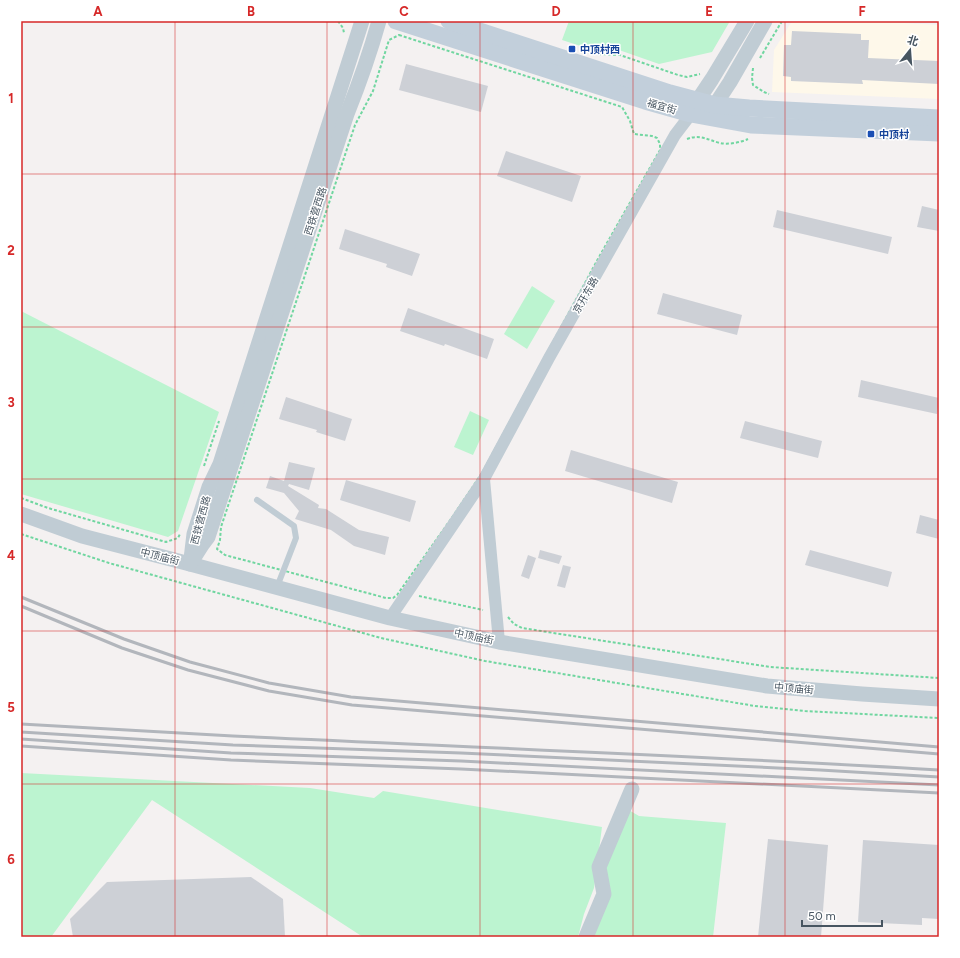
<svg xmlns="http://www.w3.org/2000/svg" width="960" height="958" viewBox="0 0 960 958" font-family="Figtree,'Noto Sans SC',sans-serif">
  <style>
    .commercial { fill: #fef8ea }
    .green { fill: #bcf4d0 }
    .building { fill: #cdd0d6 }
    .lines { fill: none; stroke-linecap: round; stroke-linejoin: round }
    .path { stroke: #70d6a0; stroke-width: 2; stroke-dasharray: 3 2; stroke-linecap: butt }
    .service { stroke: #c0ccd4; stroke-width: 6 }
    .minor { stroke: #c0ccd4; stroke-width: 12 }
    .tertiary { stroke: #c0ccd4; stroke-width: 15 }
    .secondary { stroke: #c2cfdb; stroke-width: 17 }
    .rail { stroke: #b2b6bc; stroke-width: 3 }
    .grid { fill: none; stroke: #d62828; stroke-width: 1; stroke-opacity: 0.55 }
    .transit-dot { fill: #1a4fb4; stroke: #fff; stroke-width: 1.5 }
    .labels { text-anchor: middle; stroke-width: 3; stroke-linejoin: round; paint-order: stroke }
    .transit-label { font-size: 10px; font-weight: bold; fill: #164399; stroke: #fff; text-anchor: start }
    .street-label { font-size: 10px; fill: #475561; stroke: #fff }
    .neatline { fill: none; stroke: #d62828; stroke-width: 1.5 }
    .grid-label { font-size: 13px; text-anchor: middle; font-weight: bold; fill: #d62828 }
  </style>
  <rect width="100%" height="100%" fill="#f4f1f1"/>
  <path class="commercial" d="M 792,21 L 868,21 L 939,25 L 939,99 L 772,92 L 774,50 Z"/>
  <g class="green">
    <path d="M 569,21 L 730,21 L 712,52 L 659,64 L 619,50 L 596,51 L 562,40 Z"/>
    <path d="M 532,286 L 555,301 L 527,349 L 504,334 Z"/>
    <path d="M 21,311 L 219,412 L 178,531 L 168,537 L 21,494 Z"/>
    <path d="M 470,411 L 489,420 L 473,455 L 454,447 Z"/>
    <path d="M 21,773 L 310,788 L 374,798 L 383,791 L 602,827 L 594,888 L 584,914 L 578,937 L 363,937 L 152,800 L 51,937 L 21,937 Z"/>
    <path d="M 627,809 L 639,816 L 726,823 L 713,937 L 592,937 L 603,866 Z"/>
  </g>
  <g class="building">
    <path d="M 792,31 L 861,34 L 861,40 L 869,40 L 868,58 L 939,61 L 939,84 L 862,80 L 863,84 L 791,81 L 791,77 L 783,76 L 784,45 L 791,45 Z"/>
    <path d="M 406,64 L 488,86 L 481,112 L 399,90 Z"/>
    <path d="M 506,151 L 581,176 L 572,202 L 497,176 Z"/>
    <path d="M 922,206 L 939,210 L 939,231 L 917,227 Z"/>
    <path d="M 777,210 L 892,237 L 888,254 L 773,227 Z"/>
    <path d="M 345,229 L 420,254 L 412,276 L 386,267 L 387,264 L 339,249 Z"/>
    <path d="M 663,293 L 742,315 L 737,335 L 657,314 Z"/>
    <path d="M 408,308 L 494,339 L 487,359 L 445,344 L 444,346 L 400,331 Z"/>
    <path d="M 861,380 L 939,398 L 937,414 L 858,397 Z"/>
    <path d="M 286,397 L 352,419 L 345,441 L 316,432 L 317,430 L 279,419 Z"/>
    <path d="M 745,421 L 822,441 L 818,458 L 740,438 Z"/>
    <path d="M 571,450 L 678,482 L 672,503 L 565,471 Z"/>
    <path d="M 289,462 L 315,468 L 309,490 L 289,484 L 288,486 L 319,505 L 318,508 L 326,509 L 359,530 L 389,537 L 385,555 L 354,546 L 331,530 L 295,519 L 299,511 L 284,493 L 266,488 L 270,476 L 284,481 Z"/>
    <path d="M 346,480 L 416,501 L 410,522 L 340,500 Z"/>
    <path d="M 920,515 L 939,520 L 939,539 L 916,533 Z"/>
    <path d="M 540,550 L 562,556 L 559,564 L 538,558 Z"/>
    <path d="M 810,550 L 892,572 L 888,587 L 805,565 Z"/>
    <path d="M 528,555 L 536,558 L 529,579 L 521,576 Z"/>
    <path d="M 563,565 L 571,567 L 565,588 L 557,586 Z"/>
    <path d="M 768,839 L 828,845 L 821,937 L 758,937 Z"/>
    <path d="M 863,840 L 939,845 L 939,919 L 922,918 L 922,925 L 858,922 Z"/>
    <path d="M 251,877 L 283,899 L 285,937 L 73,937 L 70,919 L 107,882 Z"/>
  </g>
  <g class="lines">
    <g class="path">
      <path d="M 338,21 L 343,28 L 344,33"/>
      <path d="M 399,35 L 622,107 L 630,121 L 634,134 L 652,136 L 657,138 L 660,144 L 660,150 L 599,257 L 482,473 L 451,519 L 397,595 L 393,598 L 386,598 L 225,555 L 217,549 L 220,540 L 221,527 L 355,125 L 373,91 L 389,40 Z"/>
      <path d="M 598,54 L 620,55 L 678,75 L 687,77 L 700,74"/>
      <path d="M 760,58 L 782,21"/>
      <path d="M 753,68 L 752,78 L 753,85 L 764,92 L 769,94"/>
      <path d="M 687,139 C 700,134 708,140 720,143 C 728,145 742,142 748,139"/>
      <path d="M 204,466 L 219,421"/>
      <path d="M 21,498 L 48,508 L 166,542 L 178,538 L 180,534"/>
      <path d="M 21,534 L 109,563 L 381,638 L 485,661 L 755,706 L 805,711 L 939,718"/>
      <path d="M 419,596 L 483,610"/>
      <path d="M 508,617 L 514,624 L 522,628 L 770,667 L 939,678"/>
    </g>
    <path class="service" d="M 257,500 L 294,526 L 296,538 L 277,587"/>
    <g class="minor">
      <path d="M 484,479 L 499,642"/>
      <path d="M 390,618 L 484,479 L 549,358 L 675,135 L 691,114"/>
    </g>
    <g class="tertiary">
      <path d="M 704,109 L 715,105 L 730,82 L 765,21"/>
      <path d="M 693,111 L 698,100 L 712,79 L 747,21"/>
      <path d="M 21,514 L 82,536 L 190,564 L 390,618 L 499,642 L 767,686 L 862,694 L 939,699"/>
      <path d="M 191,559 L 194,534 L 209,487 L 220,464 L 362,21"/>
      <path d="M 190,564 L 202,545 L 208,537 L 347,114 C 359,84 370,53 379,21"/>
      <path d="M 586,937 L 604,894 L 599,867 L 632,789"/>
    </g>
    <g class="secondary">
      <path d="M 396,21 L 645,101 L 691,114 L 751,125 L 939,133"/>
      <path d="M 449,21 L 670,93 L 715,105 L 749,108 L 939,118"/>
    </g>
    <g class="rail">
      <path d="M 21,597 L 124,639 L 190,662 L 269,683 L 351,697 L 939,747"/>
      <path d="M 21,606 L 122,648 L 188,670 L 269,691 L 352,705 L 939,754"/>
      <path d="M 21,724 C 92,728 162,732 233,736 C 468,747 704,756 939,770"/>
      <path d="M 21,732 L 233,745 L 461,753 L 820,770 L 939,777"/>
      <path d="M 21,739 L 231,753 L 461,761 L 939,785"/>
      <path d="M 21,746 L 231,760 L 461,769 L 939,793"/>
    </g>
  </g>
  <path class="grid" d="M 175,21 L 175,937M 327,21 L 327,937M 480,21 L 480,937M 633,21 L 633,937M 785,21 L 785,937M 21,174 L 939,174M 21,327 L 939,327M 21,479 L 939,479M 21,631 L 939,631M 21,784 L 939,784"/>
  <g class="transit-dot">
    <rect x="568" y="45" width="8" height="8" rx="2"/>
    <rect x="867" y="130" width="8" height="8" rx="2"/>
  </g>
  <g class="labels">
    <g class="transit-label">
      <text x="580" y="53">中顶村西</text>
      <text x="879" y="138">中顶村</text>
    </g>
    <g class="street-label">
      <text transform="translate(662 106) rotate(16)" y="4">福宜街</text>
      <text transform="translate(315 211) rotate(-72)" y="4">西铁营西路</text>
      <text transform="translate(585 295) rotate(-60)" y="4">京开东路</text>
      <text transform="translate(200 520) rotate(-75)" y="4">西铁营西路</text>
      <text transform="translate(160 556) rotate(14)" y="4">中顶庙街</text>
      <text transform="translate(474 636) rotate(12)" y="4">中顶庙街</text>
      <text transform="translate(794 688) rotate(5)" y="4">中顶庙街</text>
    </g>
  </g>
  <rect width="960" height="958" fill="none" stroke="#ffffff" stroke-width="44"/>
  <g transform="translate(910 50) rotate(17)" stroke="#ffffff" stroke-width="3" paint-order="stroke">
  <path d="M0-3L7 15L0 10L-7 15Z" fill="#475561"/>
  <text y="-6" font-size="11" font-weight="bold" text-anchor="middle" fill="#475561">北</text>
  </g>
  <path d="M802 920v6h80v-6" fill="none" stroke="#475561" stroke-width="2"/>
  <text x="808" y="920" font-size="12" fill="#475561" stroke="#ffffff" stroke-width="3" paint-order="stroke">50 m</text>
  <rect x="22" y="22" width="916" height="914" class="neatline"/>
  <g class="grid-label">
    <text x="98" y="16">A</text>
    <text x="251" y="16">B</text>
    <text x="404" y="16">C</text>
    <text x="556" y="16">D</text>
    <text x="709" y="16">E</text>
    <text x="862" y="16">F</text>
    <text x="11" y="103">1</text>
    <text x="11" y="255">2</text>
    <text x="11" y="407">3</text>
    <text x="11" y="560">4</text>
    <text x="11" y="712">5</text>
    <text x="11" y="864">6</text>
  </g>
</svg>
